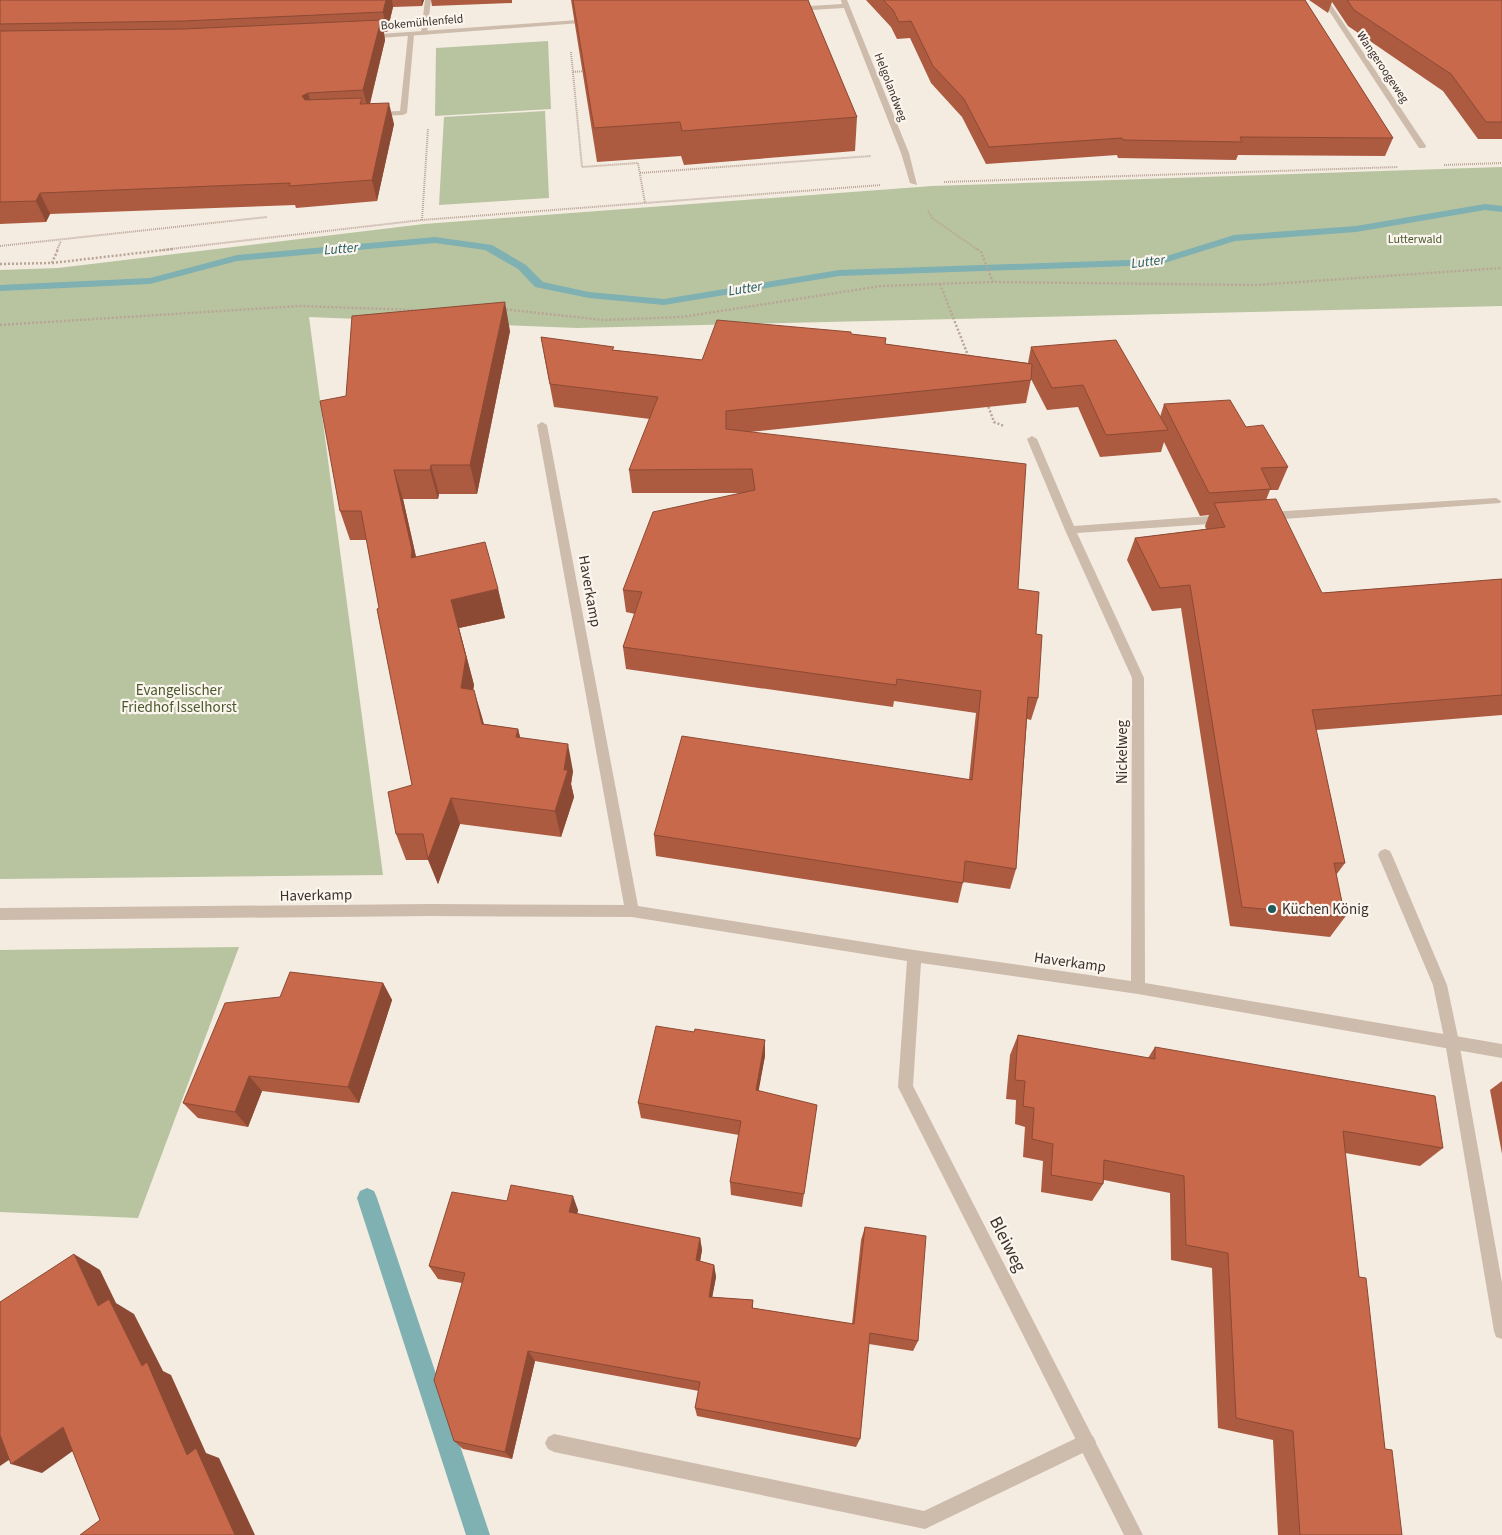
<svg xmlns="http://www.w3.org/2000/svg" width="1502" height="1535" viewBox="0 0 1502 1535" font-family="'Source Sans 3',sans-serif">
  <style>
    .green { fill: #b8c4a0 }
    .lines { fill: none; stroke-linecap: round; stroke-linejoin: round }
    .stream { fill: #7fb0b2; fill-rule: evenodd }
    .path-far1 { stroke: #b9a596; stroke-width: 2; stroke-dasharray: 1 1; stroke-linecap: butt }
    .path { stroke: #b9a596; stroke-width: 2.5; stroke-dasharray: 2 2; stroke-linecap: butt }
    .service { fill: #cdbbac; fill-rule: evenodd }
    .minor { fill: #cdbbac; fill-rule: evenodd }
    .wall { fill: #ac5a40 }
    .shaded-wall { fill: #8c4a34 }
    .building { fill: #c8694b; stroke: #8c4a34 }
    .poi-dot { fill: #1f5a5e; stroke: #fbf5ee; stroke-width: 2 }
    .labels { text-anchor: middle; stroke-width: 4.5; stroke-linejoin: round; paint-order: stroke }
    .far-street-label { font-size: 12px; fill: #3b302b; stroke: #fbf5ee }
    .far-park-label { font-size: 12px; fill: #4a5a2e; stroke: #fbf5ee }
    .far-water-label { font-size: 14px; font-style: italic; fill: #1f5a5e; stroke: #fbf5ee }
    .street-label { font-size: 15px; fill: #3b302b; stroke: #fbf5ee }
    .park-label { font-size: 15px; fill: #4a5a2e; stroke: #fbf5ee }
    .poi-label { font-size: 15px; fill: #3b302b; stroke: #fbf5ee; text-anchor: start }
    .near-street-label { font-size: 18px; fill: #3b302b; stroke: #fbf5ee }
  </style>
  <rect width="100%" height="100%" fill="#f4ebe1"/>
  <g class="green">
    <path d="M 548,41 L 551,109 L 435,116 L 436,48 Z"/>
    <path d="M 545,111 L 549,198 L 439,205 L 444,117 Z"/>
    <path d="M 1502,167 L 1502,306 L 577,328 L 309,317 L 383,875 L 0,879 L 0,270 L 58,268 L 424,224 L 932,186 Z"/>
    <path d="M 239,947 L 138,1218 L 0,1212 L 0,950 Z"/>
  </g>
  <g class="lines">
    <g class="stream">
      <path d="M 1485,204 L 1502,206 L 1502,212 L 1485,210 L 1356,232 L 1235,241 L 1158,265 L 839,276 L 664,305 L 589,298 L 535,287 L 518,269 L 485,250 L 435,243 L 237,261 L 150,284 L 0,291 L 0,285 L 150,278 L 237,255 L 435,237 L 492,245 L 526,265 L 543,282 L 589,292 L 664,299 L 839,270 L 1157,259 L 1234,235 L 1356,226 Z"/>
      <path d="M 367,1188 L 374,1191 L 377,1198 L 490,1535 L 466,1535 L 357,1198 L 360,1191 Z"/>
    </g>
    <g class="path-far1">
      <path d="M 571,52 L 582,167 L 638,163 L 645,203"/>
      <path d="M 573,72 L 585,71"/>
      <path d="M 1444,165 L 1502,163"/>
      <path d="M 640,173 L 871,156"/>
      <path d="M 944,182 L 1398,167"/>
      <path d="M 928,210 L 932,218 L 978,250"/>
      <path d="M 422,220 L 428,129"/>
      <path d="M 0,246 L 267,217"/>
      <path d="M 57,250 L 61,241"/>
      <path d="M 162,250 L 422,220 L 881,185"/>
    </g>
    <g class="path">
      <path d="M 977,249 L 981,252 L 993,282"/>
      <path d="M 52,263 L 58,249"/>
      <path d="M 0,264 L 52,263 L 173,249"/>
      <path d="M 940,284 L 969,358"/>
      <path d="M 502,309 L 603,320 L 682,317 L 881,286 L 993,282 L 1256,285 L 1502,268"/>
      <path d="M 0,325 L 300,306 L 416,310"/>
      <path d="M 987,403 L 994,422 L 1004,426"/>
    </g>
    <g class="service">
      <path d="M 425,0 L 431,0 L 427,33 L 424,35 L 421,33 Z"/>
      <path d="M 411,33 L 414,35 L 407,113 L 403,115 L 374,116 L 373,114 L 377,112 L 400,111 L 408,35 Z"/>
      <path d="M 1385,849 L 1390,851 L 1392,855 L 1447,985 L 1459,1042 L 1502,1283 L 1502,1339 L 1496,1337 L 1494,1331 L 1445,1042 L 1433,985 L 1378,855 L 1380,851 Z"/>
      <path d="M 1087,1433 L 1093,1436 L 1096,1442 L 1093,1448 L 925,1529 L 554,1452 L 548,1449 L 545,1443 L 548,1437 L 554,1434 L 924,1511 Z"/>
    </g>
    <g class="minor">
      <path d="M 841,0 L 847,0 L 909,153 L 917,185 L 910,183 L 901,153 L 844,8 L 794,11 L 791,9 L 794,7 L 842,4 Z"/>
      <path d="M 1322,0 L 1328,0 L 1426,146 L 1425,148 L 1419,148 Z"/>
      <path d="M 592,19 L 595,21 L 594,22 L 367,39 L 364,37 L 367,35 Z"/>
      <path d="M 542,422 L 547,425 L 638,906 L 914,950 L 1131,981 L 1132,678 L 1065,530 L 1027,439 L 1032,436 L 1037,439 L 1074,526 L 1224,515 L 1229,519 L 1224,523 L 1077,533 L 1144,678 L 1145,983 L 1502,1044 L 1502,1058 L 1138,994 L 921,963 L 913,1086 L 1143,1535 L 1124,1535 L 898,1087 L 907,961 L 632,917 L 430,916 L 0,920 L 0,908 L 430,904 L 624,905 L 537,425 Z"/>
      <path d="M 1496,498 L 1501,501 L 1500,503 L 1269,520 L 1264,516 L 1269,512 Z"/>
    </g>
  </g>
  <g class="wall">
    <path d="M 0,0 L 424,0 L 422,6 L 393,7 L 387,32 L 384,32 L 385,40 L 370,104 L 394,124 L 377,201 L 296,208 L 295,205 L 50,214 L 46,222 L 0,224 Z"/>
    <path d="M 431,0 L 512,0 L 512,3 L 432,6 Z"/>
    <path d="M 571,0 L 808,0 L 857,117 L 855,151 L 684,165 L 681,156 L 597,162 Z"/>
    <path d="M 866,0 L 1305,0 L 1393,138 L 1385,156 L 1238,155 L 1236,160 L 1118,158 L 1117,155 L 986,164 L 962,117 L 931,83 L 910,38 L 897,39 L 891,27 Z"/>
    <path d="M 1309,0 L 1502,0 L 1502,139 L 1478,139 L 1443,91 L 1348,26 L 1332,2 L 1328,13 Z"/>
    <path d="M 510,331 L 477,494 L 439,494 L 438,499 L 403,499 L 416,557 L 498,589 L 505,618 L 459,628 L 474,685 L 473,690 L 484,724 L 518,729 L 520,738 L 573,771 L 571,784 L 574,797 L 561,837 L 460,824 L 438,884 L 428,860 L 406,860 L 396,834 L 412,785 L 367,540 L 350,540 L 340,511 L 346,396 Z"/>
    <path d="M 851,334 L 886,338 L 885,344 L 1028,363 L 1031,347 L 1160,417 L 1164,404 L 1246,427 L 1288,467 L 1278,490 L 1270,490 L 1266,500 L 1322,593 L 1502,579 L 1502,715 L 1316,730 L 1345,863 L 1336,875 L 1345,917 L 1330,937 L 1230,926 L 1181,608 L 1152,611 L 1127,560 L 1135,538 L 1206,529 L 1205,526 L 1209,515 L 1200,516 L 1164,442 L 1161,452 L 1100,457 L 1078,407 L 1047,410 L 1031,379 L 1026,403 L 750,432 L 1018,589 L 1036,634 L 1038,698 L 1031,720 L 1027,719 L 1016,869 L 1010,889 L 963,882 L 958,903 L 656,856 L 654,835 L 969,779 L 976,713 L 894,701 L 893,707 L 626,669 L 623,647 L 635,614 L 626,612 L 623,590 L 744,493 L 632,493 L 629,470 L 650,419 L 554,407 L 545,360 L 541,337 L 614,350 L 702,360 Z"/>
    <path d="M 383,983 L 392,1000 L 359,1103 L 262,1091 L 248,1127 L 198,1118 L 183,1103 L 280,997 Z"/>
    <path d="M 694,1032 L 765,1040 L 765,1056 L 758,1091 L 815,1119 L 802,1207 L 731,1195 L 730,1182 L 739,1135 L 641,1118 L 638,1103 Z"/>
    <path d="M 1018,1035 L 1148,1058 L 1155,1047 L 1443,1148 L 1420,1166 L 1345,1153 L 1359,1277 L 1385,1449 L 1402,1535 L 1278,1535 L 1273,1440 L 1218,1428 L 1212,1268 L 1171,1260 L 1170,1193 L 1104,1180 L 1103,1184 L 1092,1201 L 1041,1192 L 1043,1161 L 1023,1157 L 1025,1127 L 1015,1124 L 1016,1100 L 1006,1099 L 1010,1055 Z"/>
    <path d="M 1502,1081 L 1502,1154 L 1490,1090 Z"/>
    <path d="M 507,1201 L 578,1210 L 577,1214 L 700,1238 L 702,1250 L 700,1261 L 714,1265 L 716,1277 L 712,1297 L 753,1300 L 753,1308 L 852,1324 L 861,1240 L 865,1227 L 918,1341 L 913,1351 L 869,1344 L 860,1439 L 856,1447 L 697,1416 L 695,1408 L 699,1391 L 535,1361 L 512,1459 L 463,1449 L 454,1441 L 462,1283 L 438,1279 L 429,1266 Z"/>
  </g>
  <g class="shaded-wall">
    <path d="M 386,0 L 392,0 L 393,7 L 387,32 L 383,12 Z"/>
    <path d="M 421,0 L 424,0 L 422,6 Z"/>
    <path d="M 381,20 L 385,40 L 368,111 L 363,90 Z"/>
    <path d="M 308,93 L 314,113 L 302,96 Z"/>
    <path d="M 389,103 L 394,124 L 377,201 L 372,180 Z"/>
    <path d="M 40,193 L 50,214 L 46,222 L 36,201 Z"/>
    <path d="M 505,302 L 510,331 L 477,494 L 470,465 Z"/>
    <path d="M 431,465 L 439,494 L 438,499 L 430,470 Z"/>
    <path d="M 394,470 L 403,499 L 421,579 L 411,558 Z"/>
    <path d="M 498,589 L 505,618 L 459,628 L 474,685 L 469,715 L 461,688 L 451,600 Z"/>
    <path d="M 474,690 L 482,717 L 490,751 L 482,724 Z"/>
    <path d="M 518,729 L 525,756 L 516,737 Z"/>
    <path d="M 568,744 L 573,771 L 571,784 L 574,797 L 561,837 L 555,811 L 564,770 Z"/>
    <path d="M 451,798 L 460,824 L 438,884 L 428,859 Z"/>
    <path d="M 383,983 L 392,1000 L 359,1103 L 348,1087 Z"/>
    <path d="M 765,1040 L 765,1056 L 756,1105 L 756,1090 Z"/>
    <path d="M 249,1076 L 262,1091 L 248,1127 L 235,1112 Z"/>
    <path d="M 573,1196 L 578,1210 L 574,1226 L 569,1212 Z"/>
    <path d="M 700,1238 L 702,1250 L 698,1273 L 696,1260 Z"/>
    <path d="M 74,1254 L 100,1270 L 116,1303 L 134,1314 L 163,1371 L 171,1375 L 206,1453 L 219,1458 L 255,1535 L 235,1535 L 187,1455 L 142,1366 L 98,1306 Z"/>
    <path d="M 714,1265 L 716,1277 L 710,1309 L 709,1297 Z"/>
    <path d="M 528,1351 L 535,1361 L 512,1459 L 505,1452 Z"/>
    <path d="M 63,1427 L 91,1438 L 42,1473 L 11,1464 Z"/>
    <path d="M 0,1435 L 31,1445 L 0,1466 Z"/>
  </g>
  <g class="building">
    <path d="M 0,0 L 386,0 L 383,12 L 184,21 L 0,24 Z"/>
    <path d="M 573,0 L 808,0 L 857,117 L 682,131 L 680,122 L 594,128 Z"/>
    <path d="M 883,0 L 1305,0 L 1393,138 L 1240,137 L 1242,142 L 1123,140 L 1122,138 L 989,147 L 964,99 L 933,66 L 911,21 L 899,22 L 893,10 Z"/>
    <path d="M 1347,0 L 1502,0 L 1502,122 L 1486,122 L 1451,74 L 1354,10 Z"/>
    <path d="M 381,20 L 363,90 L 308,93 L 302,96 L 305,100 L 362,98 L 360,104 L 389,103 L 372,180 L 289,186 L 290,183 L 40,193 L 36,201 L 0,202 L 0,31 L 184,29 Z"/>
    <path d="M 505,302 L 470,465 L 431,465 L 430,470 L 394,470 L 412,550 L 411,558 L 485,542 L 498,589 L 451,600 L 466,657 L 461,688 L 474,690 L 482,724 L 518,729 L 516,737 L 568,744 L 564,770 L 568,770 L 555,811 L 451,798 L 428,859 L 423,834 L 396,834 L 388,792 L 412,785 L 377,609 L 379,608 L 361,511 L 340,511 L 320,401 L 346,396 L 352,316 Z"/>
    <path d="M 717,320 L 851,332 L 851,334 L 886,338 L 885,344 L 1032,364 L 1031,380 L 726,411 L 726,429 L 1026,464 L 1018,589 L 1039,592 L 1036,634 L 1042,635 L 1038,698 L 1028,697 L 1016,869 L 965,861 L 963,883 L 654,835 L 682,736 L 972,780 L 981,691 L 897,679 L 896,685 L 623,647 L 642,592 L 623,590 L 653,512 L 755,490 L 752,469 L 629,470 L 658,397 L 550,384 L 541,337 L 614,347 L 612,350 L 702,360 Z"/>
    <path d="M 1116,340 L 1168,430 L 1106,435 L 1083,385 L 1052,388 L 1031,347 Z"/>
    <path d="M 1230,400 L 1246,427 L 1263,425 L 1288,467 L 1261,468 L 1271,489 L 1209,493 L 1164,404 Z"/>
    <path d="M 1276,499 L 1322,593 L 1502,579 L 1502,695 L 1312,710 L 1345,863 L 1334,863 L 1345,917 L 1242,907 L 1190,585 L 1160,588 L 1135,538 L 1225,527 L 1214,503 Z"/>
    <path d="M 290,972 L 383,983 L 348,1087 L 249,1076 L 235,1112 L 183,1103 L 225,1003 L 280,997 Z"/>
    <path d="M 656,1026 L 694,1032 L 695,1029 L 765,1040 L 756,1090 L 817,1105 L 804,1194 L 730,1182 L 741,1121 L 638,1103 Z"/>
    <path d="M 1018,1035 L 1155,1059 L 1155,1047 L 1435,1096 L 1443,1148 L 1343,1131 L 1359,1277 L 1366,1278 L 1385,1449 L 1392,1450 L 1402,1535 L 1300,1535 L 1293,1431 L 1236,1418 L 1228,1253 L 1186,1245 L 1184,1176 L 1104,1160 L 1103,1184 L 1051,1175 L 1053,1144 L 1032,1139 L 1034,1108 L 1023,1106 L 1025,1081 L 1015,1080 Z"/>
    <path d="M 511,1185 L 573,1196 L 569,1212 L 700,1238 L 696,1260 L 714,1265 L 709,1297 L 753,1300 L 752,1308 L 854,1324 L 865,1227 L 926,1236 L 918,1341 L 870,1333 L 860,1439 L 695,1408 L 700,1382 L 528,1351 L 505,1452 L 454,1441 L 434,1380 L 465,1273 L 429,1266 L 452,1192 L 507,1201 Z"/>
    <path d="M 74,1254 L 98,1306 L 109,1299 L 142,1366 L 147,1362 L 187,1455 L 196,1448 L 235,1535 L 80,1535 L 100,1520 L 63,1427 L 11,1464 L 0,1435 L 0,1302 Z"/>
  </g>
  <circle class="poi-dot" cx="1272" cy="909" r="5"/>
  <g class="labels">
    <g class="far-street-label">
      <text transform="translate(422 22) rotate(-5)" y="4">Bokemühlenfeld</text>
      <text transform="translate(1383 67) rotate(56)" y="4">Wangeroogeweg</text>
      <text transform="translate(891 87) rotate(69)" y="4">Helgolandweg</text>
    </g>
    <g class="far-park-label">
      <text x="1415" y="243">Lutterwald</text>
    </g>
    <g class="far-water-label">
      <text transform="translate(341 248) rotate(-5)" y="5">Lutter</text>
      <text transform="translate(1148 261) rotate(-7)" y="5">Lutter</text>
      <text transform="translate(745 288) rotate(-9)" y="5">Lutter</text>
    </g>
    <g class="street-label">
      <text transform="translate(590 591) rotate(80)" y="5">Haverkamp</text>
      <text transform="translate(1122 752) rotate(-90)" y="5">Nickelweg</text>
      <text transform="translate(316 895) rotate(-1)" y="5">Haverkamp</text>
      <text transform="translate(1070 962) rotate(8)" y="5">Haverkamp</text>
    </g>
    <g class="park-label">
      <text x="179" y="695">Evangelischer<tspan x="179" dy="17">Friedhof Isselhorst</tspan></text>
    </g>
    <g class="poi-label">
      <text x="1282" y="914">Küchen König</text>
    </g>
    <g class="near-street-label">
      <text transform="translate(1008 1244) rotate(63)" y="6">Bleiweg</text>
    </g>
  </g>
</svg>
